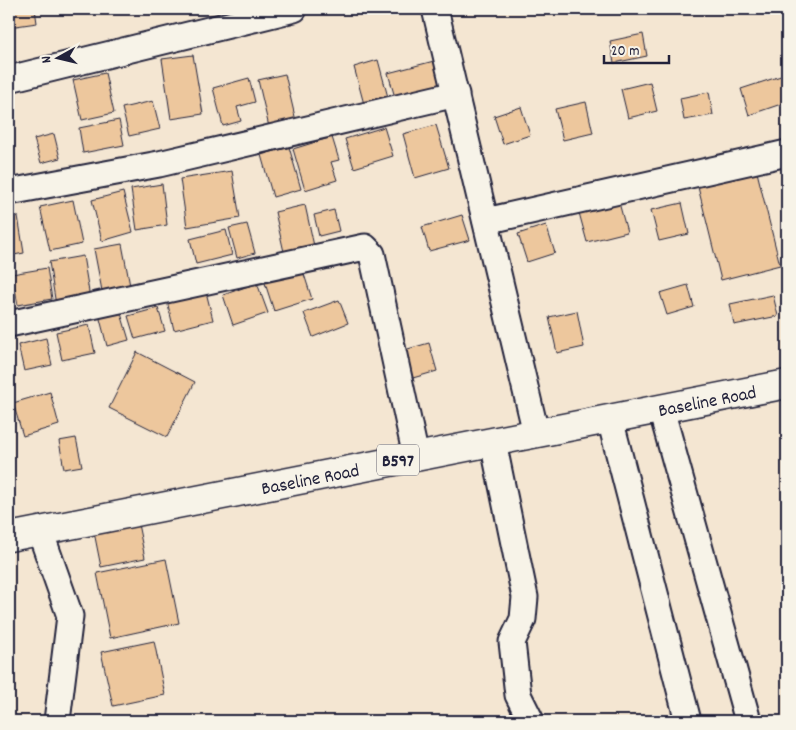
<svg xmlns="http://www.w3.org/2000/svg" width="796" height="730" viewBox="0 0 796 730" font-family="Dekko,sans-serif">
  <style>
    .building { fill: #edc79d; stroke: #22223b }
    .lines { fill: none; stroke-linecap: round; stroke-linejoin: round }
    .minor-casing { stroke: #22223b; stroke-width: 29 }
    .major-casing { stroke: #22223b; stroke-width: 31 }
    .minor { stroke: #f7f3e8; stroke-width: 25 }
    .major { stroke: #f7f3e8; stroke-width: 28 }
    .labels { text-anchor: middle; stroke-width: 4; stroke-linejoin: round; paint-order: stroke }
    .shield { fill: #f7f3e8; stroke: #62616f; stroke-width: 1 }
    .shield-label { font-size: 18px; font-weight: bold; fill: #22223b }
    .street-label { font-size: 19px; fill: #22223b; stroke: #f7f3e8 }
  </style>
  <rect width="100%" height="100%" fill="#f4e6d2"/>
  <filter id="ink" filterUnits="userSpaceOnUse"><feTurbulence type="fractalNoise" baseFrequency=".02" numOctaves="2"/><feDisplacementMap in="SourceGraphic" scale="10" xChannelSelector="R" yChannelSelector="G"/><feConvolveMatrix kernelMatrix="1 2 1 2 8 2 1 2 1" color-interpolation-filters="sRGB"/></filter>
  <g filter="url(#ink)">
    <g class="building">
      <path d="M 9,9 L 35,9 L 37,23 L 9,27 Z"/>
      <path d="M 643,34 L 647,56 L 614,63 L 610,41 Z"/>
      <path d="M 193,55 L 203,114 L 171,119 L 162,59 Z"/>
      <path d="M 378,60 L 389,101 L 365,108 L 354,67 Z"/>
      <path d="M 434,61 L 441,89 L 396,101 L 388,73 Z"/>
      <path d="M 105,73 L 114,113 L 82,120 L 73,80 Z"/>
      <path d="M 285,74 L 296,121 L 269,127 L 258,80 Z"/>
      <path d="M 787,74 L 787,102 L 749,115 L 741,89 Z"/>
      <path d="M 249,78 L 255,102 L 237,107 L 241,121 L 223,126 L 213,88 Z"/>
      <path d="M 650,82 L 657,111 L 628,118 L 621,89 Z"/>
      <path d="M 709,92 L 713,115 L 684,120 L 680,98 Z"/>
      <path d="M 153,101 L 160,129 L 129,136 L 122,108 Z"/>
      <path d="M 586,102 L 593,133 L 563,140 L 555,109 Z"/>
      <path d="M 521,107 L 530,135 L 503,144 L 494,116 Z"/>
      <path d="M 119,120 L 124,145 L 83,153 L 79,128 Z"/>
      <path d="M 436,125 L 449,168 L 415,178 L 403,134 Z"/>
      <path d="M 384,127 L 393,156 L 354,168 L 345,139 Z"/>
      <path d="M 54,134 L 60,158 L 41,163 L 34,139 Z"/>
      <path d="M 332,137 L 339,160 L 331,162 L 337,180 L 305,190 L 293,149 Z"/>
      <path d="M 289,147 L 301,189 L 273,197 L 261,155 Z"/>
      <path d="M 755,164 L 780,265 L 721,280 L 696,179 Z"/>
      <path d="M 232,171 L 240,218 L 187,227 L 180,179 Z"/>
      <path d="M 162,184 L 167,225 L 137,230 L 131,189 Z"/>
      <path d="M 787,191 L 787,212 L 782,193 Z"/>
      <path d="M 123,192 L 133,232 L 102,241 L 92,200 Z"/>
      <path d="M 618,199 L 627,232 L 587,242 L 578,209 Z"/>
      <path d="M 73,200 L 82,244 L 50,251 L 40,207 Z"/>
      <path d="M 682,203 L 689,234 L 659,241 L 651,210 Z"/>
      <path d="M 305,205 L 314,246 L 284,252 L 275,212 Z"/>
      <path d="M 334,210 L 339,231 L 319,236 L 314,215 Z"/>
      <path d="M 462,215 L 470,240 L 429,251 L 422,227 Z"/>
      <path d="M 18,216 L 24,253 L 9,256 L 9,217 Z"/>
      <path d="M 247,224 L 255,253 L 237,258 L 229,228 Z"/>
      <path d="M 546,225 L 555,253 L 527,262 L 518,234 Z"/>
      <path d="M 226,230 L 232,255 L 196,264 L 190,239 Z"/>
      <path d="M 122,244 L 131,291 L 103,296 L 94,249 Z"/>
      <path d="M 83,256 L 90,298 L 56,305 L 49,262 Z"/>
      <path d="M 47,268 L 52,299 L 18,305 L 12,274 Z"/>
      <path d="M 302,268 L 312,299 L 274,311 L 264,280 Z"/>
      <path d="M 257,283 L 268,313 L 233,325 L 223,295 Z"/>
      <path d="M 688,285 L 694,307 L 667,315 L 660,293 Z"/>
      <path d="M 206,292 L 213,320 L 174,330 L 167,301 Z"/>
      <path d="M 773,295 L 778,316 L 734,325 L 730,304 Z"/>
      <path d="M 339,300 L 348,323 L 313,337 L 304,313 Z"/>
      <path d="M 158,308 L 165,331 L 135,339 L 128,316 Z"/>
      <path d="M 120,310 L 129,340 L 107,346 L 99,315 Z"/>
      <path d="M 577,311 L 584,347 L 557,353 L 549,317 Z"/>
      <path d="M 89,325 L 95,353 L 62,360 L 56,332 Z"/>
      <path d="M 46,338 L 52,365 L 24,371 L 18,345 Z"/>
      <path d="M 429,343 L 437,371 L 406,380 L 397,352 Z"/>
      <path d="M 137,352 L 195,382 L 167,437 L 109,408 Z"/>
      <path d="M 50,392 L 59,425 L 23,436 L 13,403 Z"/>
      <path d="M 76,438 L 82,466 L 64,469 L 59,441 Z"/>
      <path d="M 138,524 L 145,558 L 101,567 L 94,532 Z"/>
      <path d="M 166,559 L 179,623 L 110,638 L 97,573 Z"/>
      <path d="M 154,641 L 165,695 L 113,706 L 101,652 Z"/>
    </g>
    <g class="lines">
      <g class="minor-casing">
        <g id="minor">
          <path d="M 435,9 L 536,433"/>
          <path d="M 9,79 L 294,9"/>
          <path d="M 9,192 L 159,164 L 456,94"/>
          <path d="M 486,221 L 787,153"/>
          <path d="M 9,324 L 365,247 L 372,254 L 416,457"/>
          <path d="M 661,409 L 748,721"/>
          <path d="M 610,419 L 688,721"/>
          <path d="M 493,442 L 525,597 L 523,619 L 512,642 L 518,695 L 531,721"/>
          <path d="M 40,531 L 70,616 L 57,721"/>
        </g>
      </g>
      <g class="major-casing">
        <path id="major" d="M 9,537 L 787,384"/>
      </g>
      <use href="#minor" class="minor"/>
      <use href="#major" class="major"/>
    </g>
  </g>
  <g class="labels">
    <rect class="shield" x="377" y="444.5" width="42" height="31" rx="4"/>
    <g class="shield-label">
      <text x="398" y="466">B597</text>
    </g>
    <g class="street-label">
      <text transform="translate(707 400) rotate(-11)" y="7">Baseline Road</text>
      <text transform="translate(310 478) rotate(-11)" y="7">Baseline Road</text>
    </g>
  </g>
  <rect width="796" height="730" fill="none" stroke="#f7f3e8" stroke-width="30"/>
  <rect x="15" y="15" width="766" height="700" fill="none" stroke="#22223b" stroke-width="2" filter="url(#ink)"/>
  <g transform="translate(58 58) rotate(262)" stroke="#f7f3e8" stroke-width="4" paint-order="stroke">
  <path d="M0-4L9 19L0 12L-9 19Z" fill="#22223b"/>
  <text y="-8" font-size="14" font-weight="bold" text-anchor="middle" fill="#22223b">N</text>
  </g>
  <path d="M604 55v8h65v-8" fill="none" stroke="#22223b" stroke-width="2.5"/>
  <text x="611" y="55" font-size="15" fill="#22223b" stroke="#f7f3e8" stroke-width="4" paint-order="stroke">20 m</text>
</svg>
